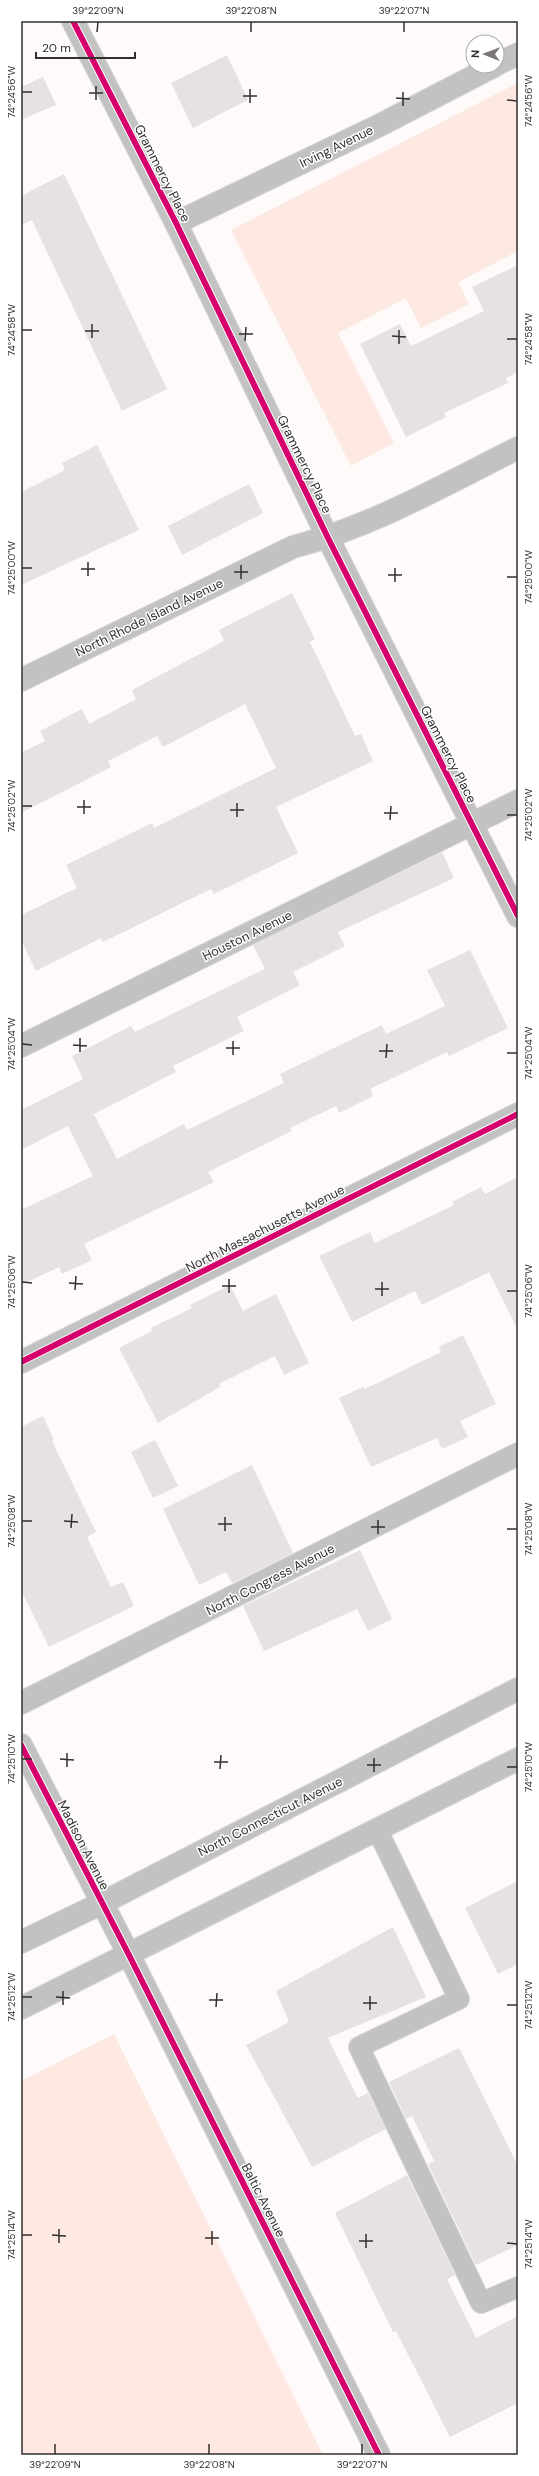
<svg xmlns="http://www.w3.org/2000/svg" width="539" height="2476" viewBox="0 0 539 2476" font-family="'DM Sans',sans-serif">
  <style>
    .green { fill: #fde8e2 }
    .building { fill: #e5e2e1 }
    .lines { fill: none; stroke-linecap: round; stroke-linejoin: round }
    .service-casing { stroke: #d8d5d5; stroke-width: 22 }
    .minor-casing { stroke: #d8d5d5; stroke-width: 24 }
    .tertiary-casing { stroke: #d8d5d5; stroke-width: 24 }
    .service { stroke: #c3c2c2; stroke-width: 20 }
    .minor { stroke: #c3c2c2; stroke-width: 22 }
    .tertiary { stroke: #c3c2c2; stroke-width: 22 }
    .cycleway-casing { stroke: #fff; stroke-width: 8 }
    .cycleway { stroke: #d6006c; stroke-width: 6 }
    .ticks { fill: none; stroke: #332f2f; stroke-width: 1.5 }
    .labels { text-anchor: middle; stroke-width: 3; stroke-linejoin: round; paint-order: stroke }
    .street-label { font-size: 13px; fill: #332f2f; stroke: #fff }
    .neatline { fill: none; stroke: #332f2f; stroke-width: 1.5 }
    .ticks-label { font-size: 10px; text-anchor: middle; fill: #332f2f }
  </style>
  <rect width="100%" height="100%" fill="#fdfaf9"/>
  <g class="green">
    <path d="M 518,83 L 518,251 L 458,282 L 469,304 L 421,328 L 406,298 L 338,333 L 394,443 L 351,466 L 231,230 Z"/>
    <path d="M 114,2034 L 323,2455 L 21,2455 L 21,2081 Z"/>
  </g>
  <g class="building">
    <path d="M 227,55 L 248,100 L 193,128 L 171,83 Z"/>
    <path d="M 43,77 L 56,105 L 21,120 L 21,87 Z"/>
    <path d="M 64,174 L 167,389 L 122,411 L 32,220 L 21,225 L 21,196 Z"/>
    <path d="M 518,265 L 518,372 L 506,378 L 508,383 L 444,413 L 446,417 L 406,437 L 360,344 L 400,324 L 411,346 L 484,311 L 472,287 Z"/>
    <path d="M 97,445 L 139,530 L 21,585 L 21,492 L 65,470 L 62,463 Z"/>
    <path d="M 249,484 L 263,513 L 182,555 L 168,526 Z"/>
    <path d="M 292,593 L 315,639 L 310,642 L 355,736 L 361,734 L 373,761 L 276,807 L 298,853 L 214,894 L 211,889 L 103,942 L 101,938 L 36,971 L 21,940 L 21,915 L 77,888 L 66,865 L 152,823 L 154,828 L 276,768 L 245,704 L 163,747 L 157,736 L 108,761 L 111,767 L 21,813 L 21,753 L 45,741 L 40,731 L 82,709 L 89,724 L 136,699 L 132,690 L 224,641 L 219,630 Z"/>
    <path d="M 442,852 L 454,878 L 338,932 L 345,946 L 293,972 L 300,985 L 237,1017 L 244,1031 L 173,1066 L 176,1072 L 94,1114 L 117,1159 L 184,1124 L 187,1130 L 284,1083 L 280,1074 L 315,1057 L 382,1025 L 386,1034 L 445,1006 L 427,970 L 470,950 L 508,1028 L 449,1056 L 447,1052 L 370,1089 L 373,1096 L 339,1113 L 336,1106 L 290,1128 L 292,1131 L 208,1172 L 214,1182 L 84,1244 L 92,1260 L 62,1274 L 59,1267 L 21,1285 L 21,1210 L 93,1176 L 68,1126 L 21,1150 L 21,1110 L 83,1079 L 72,1056 L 131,1026 L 135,1032 L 265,969 L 253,945 Z"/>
    <path d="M 518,1177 L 518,1330 L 489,1272 L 422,1305 L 415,1291 L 352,1322 L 319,1256 L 370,1232 L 375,1243 L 454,1205 L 452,1202 L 481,1187 L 485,1194 Z"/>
    <path d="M 230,1285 L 243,1311 L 276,1294 L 309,1363 L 284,1375 L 275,1356 L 219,1384 L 220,1387 L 158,1423 L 119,1348 L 152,1331 L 151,1328 L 192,1308 L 190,1305 Z"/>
    <path d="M 463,1335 L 496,1404 L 460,1421 L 468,1437 L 442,1449 L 437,1438 L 371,1467 L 339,1398 L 363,1387 L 365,1389 L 441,1352 L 439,1347 Z"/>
    <path d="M 43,1416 L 54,1440 L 52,1441 L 96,1532 L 87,1537 L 111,1587 L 123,1582 L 134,1606 L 49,1647 L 21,1590 L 21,1427 Z"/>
    <path d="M 155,1440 L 178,1486 L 153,1498 L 131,1452 Z"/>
    <path d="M 252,1465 L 293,1553 L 232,1583 L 226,1572 L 199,1585 L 163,1509 Z"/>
    <path d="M 360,1550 L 392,1619 L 368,1631 L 357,1609 L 264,1651 L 243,1606 Z"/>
    <path d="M 518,1881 L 518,1964 L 498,1974 L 465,1908 Z"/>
    <path d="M 393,1927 L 426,1997 L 328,2038 L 358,2098 L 368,2093 L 386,2129 L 312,2167 L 246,2045 L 289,2022 L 276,1991 Z"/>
    <path d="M 459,2048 L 518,2166 L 518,2245 L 476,2265 L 428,2164 L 434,2161 L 412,2116 L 406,2119 L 389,2082 Z"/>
    <path d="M 407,2175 L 455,2275 L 447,2279 L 476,2338 L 518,2316 L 518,2403 L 450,2437 L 396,2331 L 393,2332 L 335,2213 Z"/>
  </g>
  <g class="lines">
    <g class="service-casing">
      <path id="service" d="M 377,1829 L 459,1999 L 359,2047 L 481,2303 L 518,2287"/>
    </g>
    <g class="minor-casing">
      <g id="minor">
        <path d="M 497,64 L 518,54"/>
        <path d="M 176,223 L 378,126 L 494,66"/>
        <path d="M 21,680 L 293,547 C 373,526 444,485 518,448"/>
        <path d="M 21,1046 L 518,801"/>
        <path d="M 21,1362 L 518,1114"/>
        <path d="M 21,1703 L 518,1454"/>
      </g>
    </g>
    <g class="tertiary-casing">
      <g id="tertiary">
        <path d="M 73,21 L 176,223 L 328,538 L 518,916"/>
        <path d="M 21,1745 L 129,1955 L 379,2455"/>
        <path d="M 21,1942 L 102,1903 L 518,1689"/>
        <path d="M 21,2008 L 518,1759"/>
      </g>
    </g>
    <use href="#service" class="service"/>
    <use href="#minor" class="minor"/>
    <use href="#tertiary" class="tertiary"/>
    <g class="cycleway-casing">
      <g id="cycleway">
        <path d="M 73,21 L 176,223 L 328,538 L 518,916"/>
        <path d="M 21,1362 L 518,1114"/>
        <path d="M 21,1745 L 129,1955 L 379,2455"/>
      </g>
    </g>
    <use href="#cycleway" class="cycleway"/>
  </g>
  <path class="ticks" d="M 97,32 L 98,22M 251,32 L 251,22M 404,32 L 404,22M 22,92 L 32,92M 89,93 L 103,93M 243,96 L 257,96M 396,98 L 410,99M 96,100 L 96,86M 507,100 L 517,101M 250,103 L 250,89M 403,106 L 403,92M 22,330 L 32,330M 85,331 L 99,331M 239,334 L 253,334M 392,336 L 406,337M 92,338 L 92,324M 507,339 L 517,339M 245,341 L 246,327M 399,344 L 399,330M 22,568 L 32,568M 81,569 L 95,569M 234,572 L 248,572M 388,575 L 402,575M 88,576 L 88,562M 507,577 L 517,577M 241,579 L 241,565M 395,582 L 395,568M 22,806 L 32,806M 77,807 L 91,807M 230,810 L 244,810M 384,813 L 398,813M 84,814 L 84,800M 507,815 L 517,815M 237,817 L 237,803M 390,820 L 391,806M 22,1044 L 32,1045M 73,1045 L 87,1046M 226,1048 L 240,1048M 379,1051 L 393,1051M 80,1052 L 80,1038M 507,1053 L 517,1053M 233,1055 L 233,1041M 386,1058 L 387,1044M 22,1282 L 32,1283M 69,1283 L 83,1284M 222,1286 L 236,1286M 375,1289 L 389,1289M 75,1290 L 76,1276M 507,1291 L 517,1291M 229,1293 L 229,1279M 382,1296 L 382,1282M 22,1521 L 32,1521M 64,1521 L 78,1522M 218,1524 L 232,1524M 371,1527 L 385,1527M 71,1528 L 72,1514M 507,1529 L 517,1529M 225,1531 L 225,1517M 378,1534 L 378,1520M 22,1759 L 32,1759M 60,1759 L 74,1760M 214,1762 L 228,1762M 367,1765 L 381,1765M 67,1767 L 67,1753M 507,1767 L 517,1767M 220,1769 L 221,1755M 374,1772 L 374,1758M 22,1997 L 32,1997M 56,1997 L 70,1998M 209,2000 L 223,2000M 363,2003 L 377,2003M 63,2005 L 63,1991M 507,2005 L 517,2005M 216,2007 L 217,1993M 370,2010 L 370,1996M 22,2235 L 32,2235M 52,2235 L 66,2236M 205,2238 L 219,2238M 359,2241 L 373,2241M 59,2243 L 59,2229M 507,2243 L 517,2244M 212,2245 L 212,2231M 366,2248 L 366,2234M 55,2454 L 55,2444M 209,2454 L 209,2444M 362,2454 L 362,2444"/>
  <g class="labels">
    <g class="street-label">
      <text transform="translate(336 146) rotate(-26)" y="5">Irving Avenue</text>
      <text transform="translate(163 173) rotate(63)" y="5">Grammercy Place</text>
      <text transform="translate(305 464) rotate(64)" y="5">Grammercy Place</text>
      <text transform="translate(149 617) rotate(-26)" y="5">North Rhode Island Avenue</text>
      <text transform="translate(449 754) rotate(63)" y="5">Grammercy Place</text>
      <text transform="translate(247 935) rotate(-26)" y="5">Houston Avenue</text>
      <text transform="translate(265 1228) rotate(-27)" y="5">North Massachusetts Avenue</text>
      <text transform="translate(270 1579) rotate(-27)" y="5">North Congress Avenue</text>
      <text transform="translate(270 1816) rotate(-27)" y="5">North Connecticut Avenue</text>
      <text transform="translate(84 1845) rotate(63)" y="5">Madison Avenue</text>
      <text transform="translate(264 2200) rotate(63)" y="5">Baltic Avenue</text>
    </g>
  </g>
  <rect width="539" height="2476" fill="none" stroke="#ffffff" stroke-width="44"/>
  <g transform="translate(485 54) rotate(271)"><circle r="19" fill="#ffffff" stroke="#adacac"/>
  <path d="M0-3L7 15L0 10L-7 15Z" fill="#7a7676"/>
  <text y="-6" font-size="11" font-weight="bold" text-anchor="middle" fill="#332f2f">N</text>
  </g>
  <path d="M36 52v6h99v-6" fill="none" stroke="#332f2f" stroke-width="2"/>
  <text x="42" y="52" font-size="12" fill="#332f2f" stroke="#ffffff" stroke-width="3" paint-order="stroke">20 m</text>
  <rect x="22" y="22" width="495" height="2432" class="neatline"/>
  <g class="ticks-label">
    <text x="98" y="14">39°22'09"N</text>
    <text x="251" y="14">39°22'08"N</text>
    <text x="404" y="14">39°22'07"N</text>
    <text transform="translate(11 92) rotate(-90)" y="4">74°24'56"W</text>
    <text transform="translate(528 101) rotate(-90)" y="4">74°24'56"W</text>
    <text transform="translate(11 330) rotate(-90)" y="4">74°24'58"W</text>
    <text transform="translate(528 339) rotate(-90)" y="4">74°24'58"W</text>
    <text transform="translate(11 568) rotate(-90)" y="4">74°25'00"W</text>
    <text transform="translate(528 577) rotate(-90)" y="4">74°25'00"W</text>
    <text transform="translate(11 806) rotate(-90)" y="4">74°25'02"W</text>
    <text transform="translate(528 815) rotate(-90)" y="4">74°25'02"W</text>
    <text transform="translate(11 1044) rotate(-90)" y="4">74°25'04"W</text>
    <text transform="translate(528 1053) rotate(-90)" y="4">74°25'04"W</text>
    <text transform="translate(11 1282) rotate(-90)" y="4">74°25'06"W</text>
    <text transform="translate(528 1291) rotate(-90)" y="4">74°25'06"W</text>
    <text transform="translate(11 1521) rotate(-90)" y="4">74°25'08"W</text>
    <text transform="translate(528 1529) rotate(-90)" y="4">74°25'08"W</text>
    <text transform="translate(11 1759) rotate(-90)" y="4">74°25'10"W</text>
    <text transform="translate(528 1767) rotate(-90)" y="4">74°25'10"W</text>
    <text transform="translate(11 1997) rotate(-90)" y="4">74°25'12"W</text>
    <text transform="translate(528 2005) rotate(-90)" y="4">74°25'12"W</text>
    <text transform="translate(11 2235) rotate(-90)" y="4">74°25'14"W</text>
    <text transform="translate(528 2244) rotate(-90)" y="4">74°25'14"W</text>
    <text x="55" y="2468">39°22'09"N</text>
    <text x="209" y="2468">39°22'08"N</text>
    <text x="362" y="2468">39°22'07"N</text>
  </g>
</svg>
